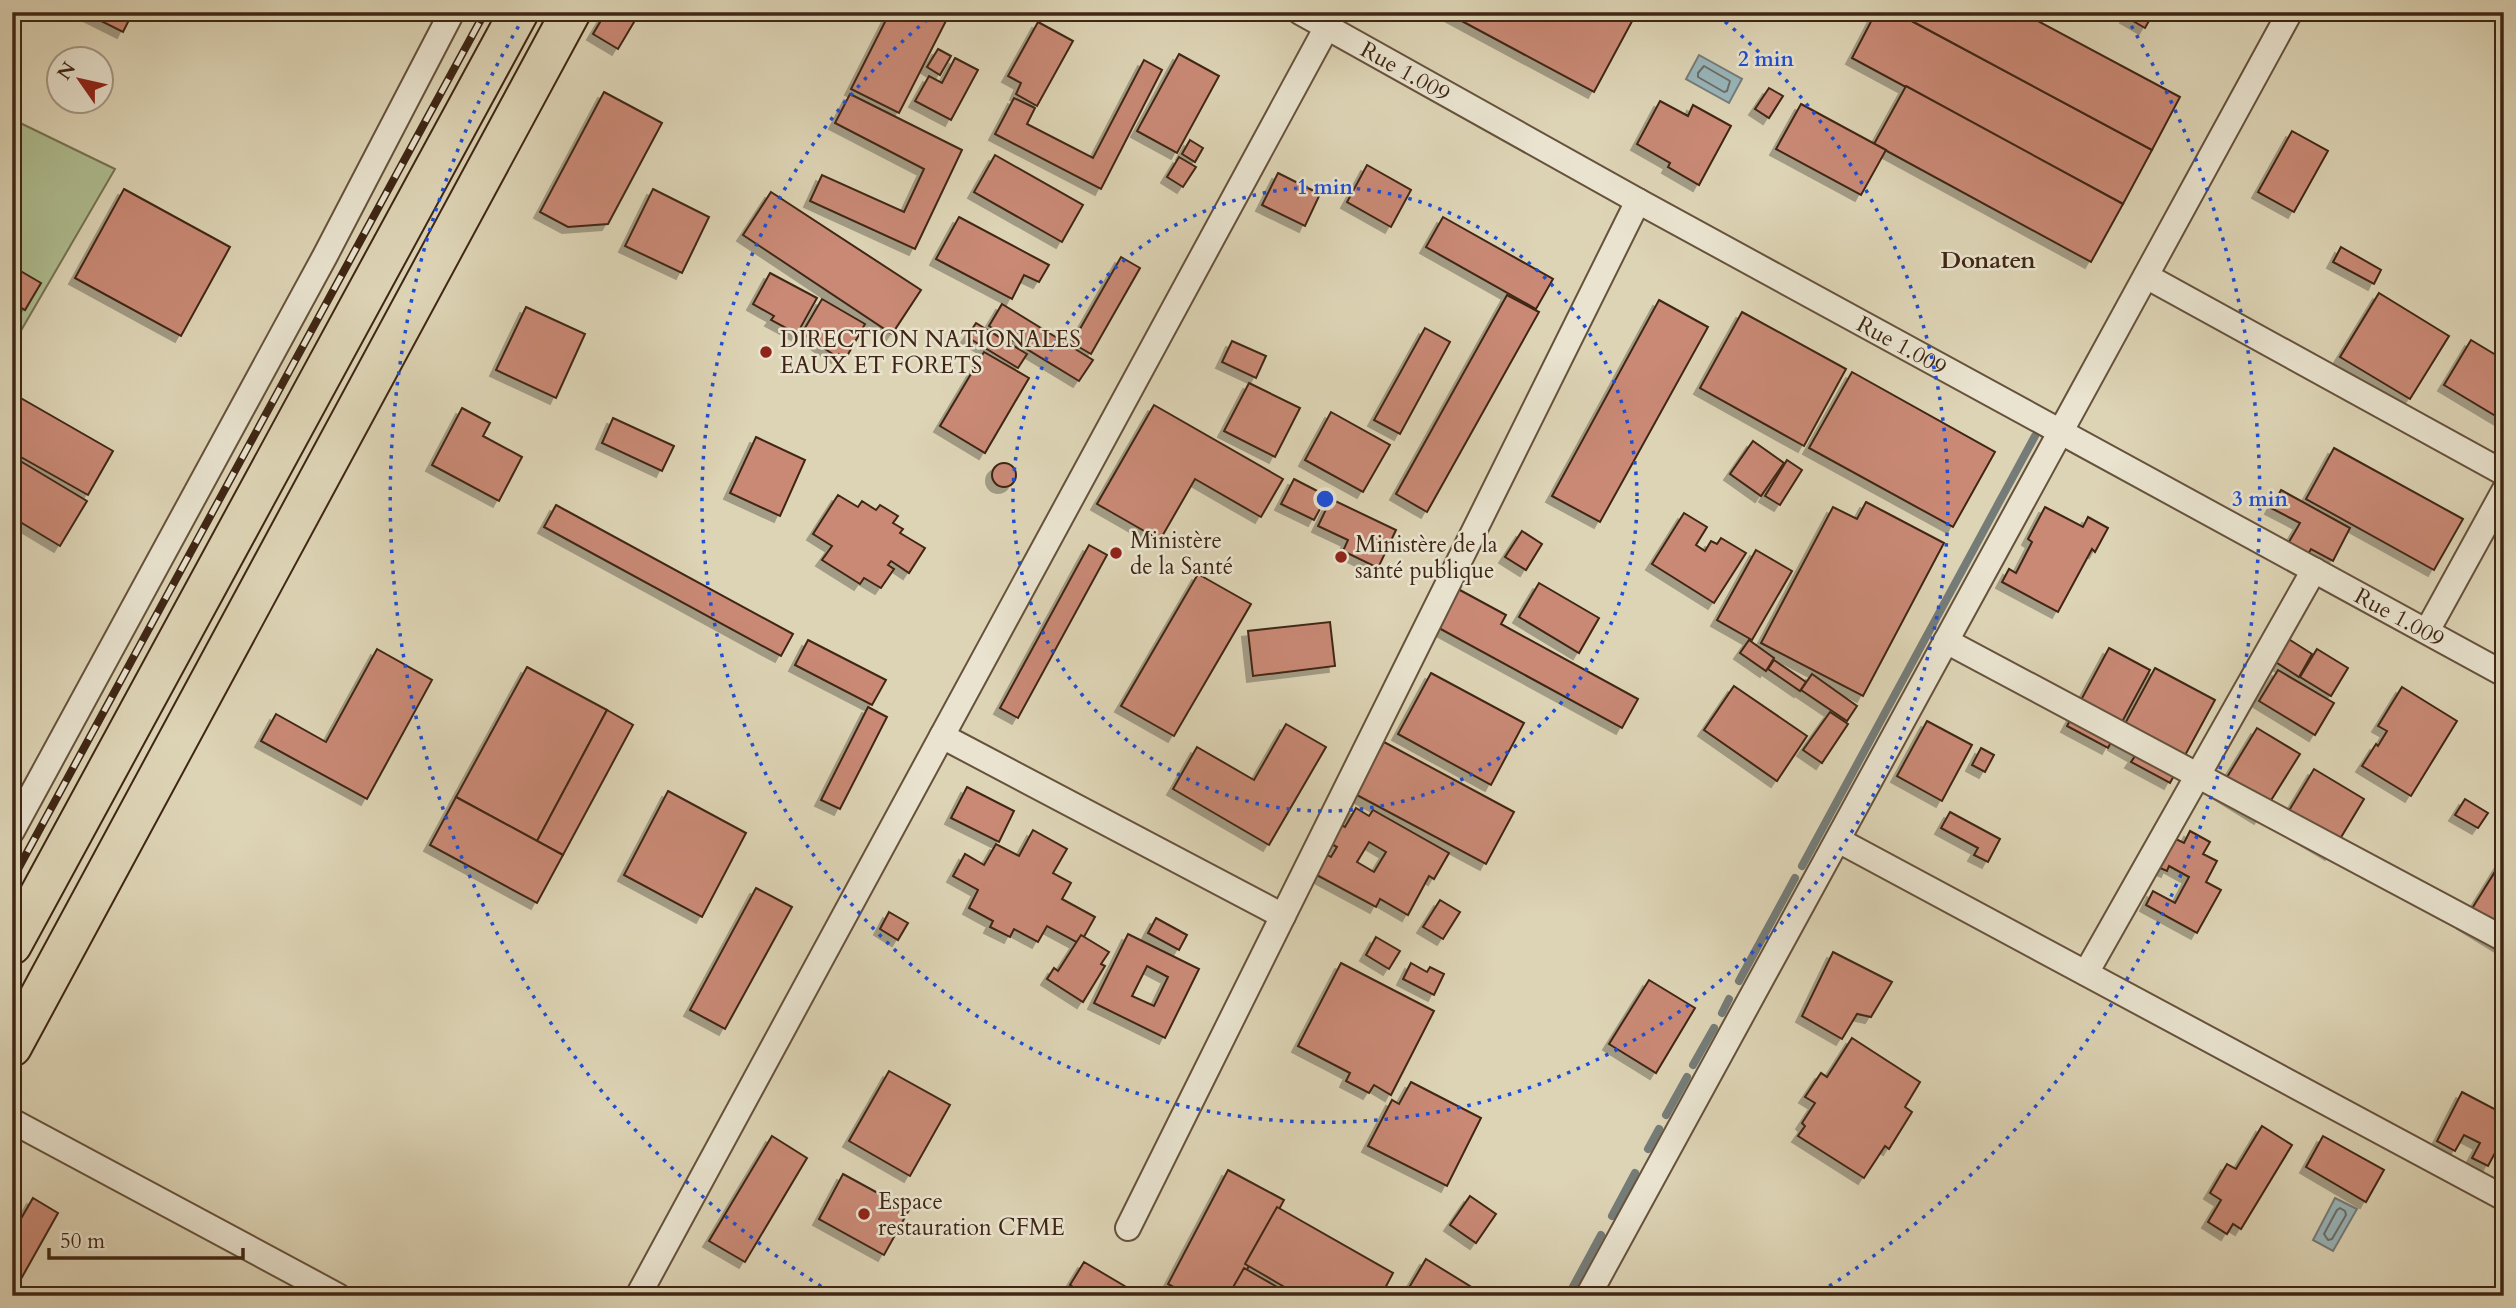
<svg xmlns="http://www.w3.org/2000/svg" width="2516" height="1308" viewBox="0 0 2516 1308" font-family="Cardo,serif">
  <style>
    .green { fill: #aebd90; stroke: #767252; stroke-width: 2 }
    .water { fill: #99b5ba; stroke: #757c78; stroke-width: 2 }
    .lines { fill: none; stroke-linecap: round; stroke-linejoin: round }
    .shore { stroke: #6c6e67; stroke-width: 2 }
    .stream { stroke: #757c78; stroke-width: 8 }
    .building { fill: #c98974; stroke: #3f2614; stroke-width: 2; fill-rule: evenodd; filter: url(#shadow) }
    .street-casing { stroke: #66523c; stroke-width: 28 }
    .highway-casing { stroke: #3f2614; stroke-width: 42 }
    .street { stroke: #e9e3cf; stroke-width: 24 }
    .highway { stroke: #ddd4b5; stroke-width: 38 }
    .rail-casing { stroke: #3f2614; stroke-width: 8 }
    .rail { stroke: #e9e3cf; stroke-width: 5; stroke-dasharray: 16; stroke-linecap: butt }
    .ring { fill: none; stroke: #1d4ed8; stroke-width: 3.5; stroke-dasharray: 3.5 7 }
    .poi-dot { fill: #8f2418; stroke: #e9e3cf; stroke-width: 2.5 }
    .labels { text-anchor: middle; stroke-width: 5; stroke-linejoin: round; paint-order: stroke }
    .street-label { font-size: 23px; fill: #3f2614; stroke: #e9e3cf }
    .poi-label { font-size: 23px; fill: #3f2614; stroke: #e9e3cf; text-anchor: start }
    .neighbourhood-label { font-size: 24px; font-weight: bold; fill: #3f2614; stroke: #e9e3cf }
    .centre { fill: #1d4ed8; stroke: #e9e3cf; stroke-width: 3.5 }
    .ring-label { font-size: 21px; text-anchor: middle; font-weight: bold; fill: #1d4ed8; stroke: #e9e3cf; stroke-width: 5; stroke-linejoin: round; paint-order: stroke }
  </style>
  <defs>
    <filter id="shadow"><feDropShadow dx="-6" dy="6" stdDeviation="0" flood-color="#0004"/></filter>
  </defs>
  <rect width="100%" height="100%" fill="#ddd4b5"/>
  <filter id="stains"><feTurbulence type="fractalNoise" baseFrequency=".00286" numOctaves="4"/><feColorMatrix values="0 0 0 0 .2 0 0 0 0 .09 0 0 0 0 .02 0 0 0 .5 -.17"/></filter>
  <radialGradient id="worn" r=".72"><stop offset=".6" stop-color="#630" stop-opacity="0"/><stop offset="1" stop-color="#630" stop-opacity=".3"/></radialGradient>
  <path class="green" d="M 12,119 L 115,169 L 12,346 Z"/>
  <g class="water">
    <path d="M 1699,55 L 1742,79 L 1729,103 L 1686,79 Z"/>
    <path d="M 2335,1198 L 2357,1209 L 2333,1251 L 2313,1240 Z"/>
  </g>
  <g class="lines">
    <g class="shore">
      <path d="M 1704,66 L 1730,81 L 1727,91 L 1724,92 L 1698,77 L 1698,73 Z"/>
      <path d="M 2340,1208 L 2345,1211 L 2346,1215 L 2332,1239 L 2328,1240 L 2324,1234 L 2337,1210 Z"/>
    </g>
    <g class="stream">
      <path d="M 1802,866 L 2035,436"/>
      <path d="M 1739,981 L 1795,878"/>
      <path d="M 1722,1013 L 1729,999"/>
      <path d="M 1693,1065 L 1714,1028"/>
      <path d="M 1666,1115 L 1687,1077"/>
      <path d="M 1648,1149 L 1659,1129"/>
      <path d="M 1612,1216 L 1635,1173"/>
      <path d="M 1568,1296 L 1601,1235"/>
    </g>
  </g>
  <g class="building">
    <path d="M 90,12 L 133,12 L 123,32 L 89,15 Z"/>
    <path d="M 606,12 L 640,12 L 618,49 L 593,34 Z"/>
    <path d="M 890,12 L 950,13 L 899,113 L 851,89 Z"/>
    <path d="M 1445,12 L 1637,12 L 1594,92 Z"/>
    <path d="M 1876,12 L 1895,12 L 2152,150 L 2123,204 L 1852,58 Z"/>
    <path d="M 1895,12 L 2021,12 L 2180,97 L 2152,150 Z"/>
    <path d="M 2129,12 L 2154,12 L 2145,28 L 2126,17 Z"/>
    <path d="M 1038,22 L 1073,41 L 1037,106 L 1016,94 L 1021,83 L 1008,76 Z"/>
    <path d="M 938,49 L 951,56 L 940,75 L 927,67 Z"/>
    <path d="M 1179,54 L 1219,76 L 1177,153 L 1137,131 Z"/>
    <path d="M 955,58 L 978,70 L 951,120 L 915,101 L 929,76 L 942,83 Z"/>
    <path d="M 1144,60 L 1162,70 L 1101,189 L 995,134 L 1014,98 L 1035,108 L 1027,124 L 1093,158 Z"/>
    <path d="M 1906,86 L 2123,204 L 2091,262 L 1874,144 Z"/>
    <path d="M 1769,88 L 1783,96 L 1769,118 L 1755,109 Z"/>
    <path d="M 604,92 L 662,123 L 608,224 L 568,227 L 540,212 Z"/>
    <path d="M 850,94 L 962,150 L 915,249 L 810,201 L 822,175 L 904,212 L 924,169 L 835,123 Z"/>
    <path d="M 1660,101 L 1688,116 L 1693,105 L 1731,126 L 1699,185 L 1668,167 L 1670,163 L 1637,144 Z"/>
    <path d="M 1801,104 L 1886,150 L 1861,195 L 1776,149 Z"/>
    <path d="M 2292,131 L 2328,151 L 2294,212 L 2258,192 Z"/>
    <path d="M 1190,140 L 1203,148 L 1195,162 L 1182,154 Z"/>
    <path d="M 995,155 L 1083,205 L 1062,242 L 974,192 Z"/>
    <path d="M 1179,157 L 1196,167 L 1183,187 L 1167,177 Z"/>
    <path d="M 1367,165 L 1411,190 L 1391,227 L 1347,202 Z"/>
    <path d="M 1278,173 L 1320,194 L 1305,226 L 1262,205 Z"/>
    <path d="M 124,189 L 230,247 L 181,336 L 75,278 Z"/>
    <path d="M 653,189 L 709,217 L 682,273 L 625,246 Z"/>
    <path d="M 771,192 L 921,290 L 892,334 L 743,235 Z"/>
    <path d="M 959,217 L 1049,265 L 1039,282 L 1024,275 L 1012,299 L 936,259 Z"/>
    <path d="M 1443,217 L 1553,279 L 1536,309 L 1426,247 Z"/>
    <path d="M 2341,247 L 2381,270 L 2374,284 L 2333,262 Z"/>
    <path d="M 1121,257 L 1140,268 L 1091,354 L 1072,343 Z"/>
    <path d="M 12,266 L 41,283 L 25,310 L 12,302 Z"/>
    <path d="M 770,273 L 817,298 L 797,334 L 771,320 L 774,316 L 753,304 Z"/>
    <path d="M 2379,293 L 2449,336 L 2410,399 L 2340,357 Z"/>
    <path d="M 1507,295 L 1539,312 L 1427,512 L 1396,494 Z"/>
    <path d="M 822,299 L 865,324 L 846,358 L 839,354 L 837,357 L 802,333 Z"/>
    <path d="M 1659,300 L 1708,327 L 1600,522 L 1552,496 Z"/>
    <path d="M 1002,304 L 1093,360 L 1079,381 L 989,326 Z"/>
    <path d="M 526,307 L 585,334 L 556,398 L 496,370 Z"/>
    <path d="M 1742,312 L 1846,369 L 1804,446 L 1700,388 Z"/>
    <path d="M 976,323 L 1027,354 L 1018,368 L 967,337 Z"/>
    <path d="M 1425,328 L 1450,342 L 1400,434 L 1374,420 Z"/>
    <path d="M 2471,340 L 2501,358 L 2504,354 L 2504,421 L 2444,385 Z"/>
    <path d="M 1232,341 L 1266,356 L 1256,378 L 1222,362 Z"/>
    <path d="M 984,352 L 1029,378 L 985,453 L 940,426 Z"/>
    <path d="M 1852,372 L 1995,452 L 1953,527 L 1809,448 Z"/>
    <path d="M 1249,383 L 1300,408 L 1275,457 L 1224,431 Z"/>
    <path d="M 12,393 L 113,451 L 88,495 L 12,452 Z"/>
    <path d="M 1154,405 L 1283,479 L 1261,517 L 1195,479 L 1160,540 L 1097,504 Z"/>
    <path d="M 462,408 L 490,423 L 483,436 L 522,457 L 499,501 L 432,465 Z"/>
    <path d="M 1331,412 L 1390,445 L 1363,492 L 1305,460 Z"/>
    <path d="M 613,418 L 674,446 L 662,471 L 602,443 Z"/>
    <path d="M 756,437 L 805,460 L 780,516 L 730,493 Z"/>
    <path d="M 1753,441 L 1784,463 L 1761,496 L 1730,474 Z"/>
    <path d="M 2334,448 L 2463,519 L 2434,570 L 2306,499 Z"/>
    <path d="M 12,456 L 87,501 L 60,546 L 12,517 Z"/>
    <path d="M 1787,460 L 1802,470 L 1780,505 L 1765,496 Z"/>
    <circle cx="1004" cy="475" r="12"/>
    <path d="M 1294,479 L 1327,496 L 1314,520 L 1281,504 Z"/>
    <path d="M 2281,490 L 2350,528 L 2333,561 L 2311,549 L 2306,558 L 2286,547 L 2300,523 L 2271,508 Z"/>
    <path d="M 838,495 L 858,507 L 862,501 L 876,510 L 880,505 L 898,516 L 893,523 L 903,529 L 900,533 L 925,548 L 909,573 L 891,561 L 888,565 L 894,569 L 881,588 L 864,578 L 860,584 L 822,560 L 832,546 L 813,534 Z"/>
    <path d="M 1331,499 L 1396,530 L 1378,568 L 1343,551 L 1348,540 L 1318,526 Z"/>
    <path d="M 1866,502 L 1944,543 L 1863,696 L 1761,643 L 1833,507 L 1857,519 Z"/>
    <path d="M 556,505 L 793,634 L 781,656 L 544,527 Z"/>
    <path d="M 2045,507 L 2083,527 L 2088,517 L 2108,528 L 2095,552 L 2092,549 L 2058,612 L 2002,582 L 2009,569 L 2016,573 L 2032,542 L 2028,539 Z"/>
    <path d="M 1684,513 L 1707,527 L 1696,545 L 1705,551 L 1711,541 L 1717,544 L 1721,538 L 1746,553 L 1714,603 L 1652,564 Z"/>
    <path d="M 1522,531 L 1542,544 L 1526,570 L 1505,557 Z"/>
    <path d="M 1089,545 L 1107,555 L 1018,718 L 1000,708 Z"/>
    <path d="M 1756,550 L 1792,571 L 1752,640 L 1717,620 Z"/>
    <path d="M 1198,574 L 1251,604 L 1174,736 L 1121,706 Z"/>
    <path d="M 1539,583 L 1599,618 L 1579,653 L 1519,617 Z"/>
    <path d="M 1458,589 L 1506,615 L 1501,624 L 1638,699 L 1622,728 L 1437,627 Z"/>
    <path d="M 1330,622 L 1335,666 L 1253,676 L 1248,631 Z"/>
    <path d="M 2287,638 L 2312,654 L 2299,677 L 2274,661 Z"/>
    <path d="M 808,640 L 886,680 L 872,705 L 795,665 Z"/>
    <path d="M 1749,640 L 1774,658 L 1766,671 L 1740,653 Z"/>
    <path d="M 2109,648 L 2150,670 L 2108,748 L 2067,726 Z"/>
    <path d="M 377,649 L 432,680 L 367,799 L 261,741 L 276,714 L 326,742 Z"/>
    <path d="M 2317,649 L 2348,668 L 2331,696 L 2300,677 Z"/>
    <path d="M 1774,660 L 1806,682 L 1800,691 L 1768,669 Z"/>
    <path d="M 527,667 L 607,710 L 537,841 L 456,797 Z"/>
    <path d="M 2155,668 L 2215,700 L 2170,783 L 2131,762 L 2135,756 L 2114,744 Z"/>
    <path d="M 2278,670 L 2334,703 L 2315,735 L 2259,701 Z"/>
    <path d="M 1431,673 L 1524,723 L 1491,785 L 1398,734 Z"/>
    <path d="M 1812,674 L 1857,706 L 1847,721 L 1801,690 Z"/>
    <path d="M 1734,686 L 1807,736 L 1777,781 L 1704,730 Z"/>
    <path d="M 2402,687 L 2457,721 L 2411,796 L 2362,766 L 2376,744 L 2378,746 L 2387,731 L 2378,726 Z"/>
    <path d="M 868,707 L 887,717 L 840,809 L 821,800 Z"/>
    <path d="M 607,710 L 633,725 L 563,855 L 537,841 Z"/>
    <path d="M 1830,712 L 1848,724 L 1822,763 L 1803,750 Z"/>
    <path d="M 1927,721 L 1972,745 L 1942,801 L 1897,776 Z"/>
    <path d="M 1286,724 L 1326,747 L 1269,845 L 1173,789 L 1197,747 L 1254,780 Z"/>
    <path d="M 2257,728 L 2300,754 L 2260,818 L 2218,792 Z"/>
    <path d="M 1384,742 L 1514,812 L 1486,864 L 1355,794 Z"/>
    <path d="M 1981,748 L 1994,755 L 1985,772 L 1972,765 Z"/>
    <path d="M 2314,769 L 2364,799 L 2331,854 L 2281,824 Z"/>
    <path d="M 967,787 L 1014,811 L 999,842 L 951,818 Z"/>
    <path d="M 668,791 L 746,833 L 702,917 L 624,875 Z"/>
    <path d="M 456,797 L 563,855 L 537,903 L 430,845 Z"/>
    <path d="M 2465,799 L 2488,813 L 2478,828 L 2455,815 Z"/>
    <path d="M 1356,808 L 1369,816 L 1373,810 L 1449,853 L 1434,879 L 1429,876 L 1408,915 L 1380,899 L 1376,907 L 1313,873 L 1324,853 L 1331,857 L 1337,847 L 1324,840 L 1335,822 L 1345,827 ZM 1369,842 L 1386,852 L 1374,872 L 1357,862 Z"/>
    <path d="M 1950,812 L 2000,839 L 1988,862 L 1974,855 L 1978,848 L 1941,828 Z"/>
    <path d="M 1033,830 L 1067,849 L 1053,873 L 1071,883 L 1062,899 L 1095,917 L 1080,944 L 1047,926 L 1038,942 L 1014,929 L 1010,937 L 990,927 L 993,921 L 969,908 L 978,890 L 953,876 L 965,854 L 984,865 L 996,844 L 1019,856 Z"/>
    <path d="M 2190,831 L 2210,842 L 2203,854 L 2217,861 L 2206,882 L 2221,890 L 2197,933 L 2146,905 L 2153,891 L 2175,903 L 2189,877 L 2169,866 L 2167,871 L 2160,868 L 2176,839 L 2184,843 Z"/>
    <path d="M 2501,862 L 2504,864 L 2504,948 L 2463,923 Z"/>
    <path d="M 756,888 L 792,907 L 725,1029 L 690,1010 Z"/>
    <path d="M 1440,900 L 1460,912 L 1443,939 L 1423,927 Z"/>
    <path d="M 889,912 L 908,923 L 898,940 L 880,929 Z"/>
    <path d="M 1156,918 L 1187,935 L 1179,950 L 1148,933 Z"/>
    <path d="M 1128,934 L 1199,969 L 1165,1038 L 1094,1003 ZM 1147,966 L 1168,977 L 1154,1006 L 1132,996 Z"/>
    <path d="M 1081,935 L 1109,952 L 1101,964 L 1105,966 L 1083,1002 L 1047,979 L 1054,968 L 1058,971 Z"/>
    <path d="M 1376,937 L 1400,951 L 1389,969 L 1366,955 Z"/>
    <path d="M 1833,952 L 1892,982 L 1871,1017 L 1857,1014 L 1842,1039 L 1802,1016 Z"/>
    <path d="M 1341,963 L 1434,1011 L 1391,1095 L 1374,1085 L 1369,1093 L 1346,1081 L 1350,1073 L 1298,1046 Z"/>
    <path d="M 1411,963 L 1427,972 L 1430,967 L 1444,974 L 1434,995 L 1403,979 Z"/>
    <path d="M 1649,980 L 1695,1008 L 1656,1073 L 1609,1044 Z"/>
    <path d="M 1852,1038 L 1920,1082 L 1905,1107 L 1912,1112 L 1889,1149 L 1885,1146 L 1864,1178 L 1798,1136 L 1805,1126 L 1802,1123 L 1815,1103 L 1805,1097 L 1821,1073 L 1827,1077 Z"/>
    <path d="M 889,1071 L 950,1105 L 910,1176 L 849,1141 Z"/>
    <path d="M 1411,1082 L 1481,1118 L 1447,1186 L 1368,1146 L 1392,1100 L 1399,1104 Z"/>
    <path d="M 2462,1092 L 2504,1114 L 2504,1136 L 2488,1166 L 2472,1158 L 2480,1143 L 2464,1135 L 2455,1151 L 2437,1141 Z"/>
    <path d="M 2262,1126 L 2292,1145 L 2241,1229 L 2233,1224 L 2227,1234 L 2208,1222 L 2221,1200 L 2210,1193 L 2227,1164 L 2236,1169 Z"/>
    <path d="M 772,1136 L 807,1158 L 745,1262 L 709,1241 Z"/>
    <path d="M 2323,1136 L 2384,1170 L 2366,1202 L 2306,1167 Z"/>
    <path d="M 1228,1170 L 1284,1200 L 1233,1296 L 1190,1296 L 1168,1284 Z"/>
    <path d="M 843,1174 L 909,1210 L 884,1255 L 819,1219 Z"/>
    <path d="M 1470,1196 L 1496,1214 L 1476,1243 L 1450,1225 Z"/>
    <path d="M 33,1198 L 58,1213 L 12,1295 L 12,1234 Z"/>
    <path d="M 1277,1207 L 1393,1273 L 1381,1296 L 1300,1296 L 1245,1264 Z"/>
    <path d="M 1426,1259 L 1486,1296 L 1404,1296 Z"/>
    <path d="M 1084,1262 L 1128,1288 L 1123,1296 L 1110,1296 L 1103,1291 L 1101,1296 L 1088,1296 L 1070,1285 Z"/>
    <path d="M 1244,1268 L 1293,1296 L 1228,1296 Z"/>
  </g>
  <g class="lines">
    <g class="street-casing">
      <g id="street">
        <path id="s1" d="M 1300,12 L 1638,201 L 2504,674"/>
        <path d="M 2146,276 L 2504,473"/>
        <path d="M 2427,631 L 2504,491"/>
        <path d="M 1946,641 L 2504,939"/>
        <path d="M 942,736 L 1283,916"/>
        <path d="M 12,831 L 325,256 L 452,12"/>
        <path d="M 1838,840 L 2504,1198"/>
        <path d="M 2086,973 L 2314,570"/>
        <path d="M 12,1121 L 338,1296"/>
        <path d="M 1128,1228 L 1638,201"/>
        <path d="M 638,1296 L 1335,12"/>
        <path d="M 1588,1296 L 2290,12"/>
      </g>
    </g>
    <g class="highway-casing">
      <g id="highway">
        <path d="M 12,945 L 519,12"/>
        <path d="M 12,1047 L 571,12"/>
      </g>
    </g>
    <use href="#street" class="street"/>
    <use href="#highway" class="highway"/>
    <g class="rail-casing">
      <path id="rail" d="M 12,880 L 485,12"/>
    </g>
    <use href="#rail" class="rail"/>
  </g>
  <g class="ring">
    <circle cx="1325" cy="499" r="312"/>
    <path d="M1717 15A623 623 0 1 1 933 15"/>
    <path d="M830 1292A935 935 0 0 1 524 17M2126 17A935 935 0 0 1 1820 1292"/>
  </g>
  <g class="poi-dot">
    <circle cx="766" cy="352" r="7"/>
    <circle cx="1116" cy="553" r="7"/>
    <circle cx="1341" cy="557" r="7"/>
    <circle cx="864" cy="1214" r="7"/>
  </g>
  <g class="labels">
    <g class="street-label">
      <text dy="8" stroke="none"><textPath href="#s1" startOffset="121">Rue 1.009</textPath></text>
      <text dy="8" stroke="none"><textPath href="#s1" startOffset="688">Rue 1.009</textPath></text>
      <text dy="8" stroke="none"><textPath href="#s1" startOffset="1255">Rue 1.009</textPath></text>
    </g>
    <g class="poi-label">
      <text x="780" y="347">DIRECTION NATIONALES<tspan x="780" dy="26">EAUX ET FORETS</tspan></text>
      <text x="1130" y="548">Ministère<tspan x="1130" dy="26">de la Santé</tspan></text>
      <text x="1355" y="552">Ministère de la<tspan x="1355" dy="26">santé publique</tspan></text>
      <text x="878" y="1209">Espace<tspan x="878" dy="26">restauration CFME</tspan></text>
    </g>
    <g class="neighbourhood-label">
      <text x="1988" y="268">Donaten</text>
    </g>
  </g>
  <circle cx="1325" cy="499" r="10" class="centre"/>
  <g class="ring-label">
    <text x="1766" y="66">2 min</text>
    <text x="1325" y="194">1 min</text>
    <text x="2260" y="506">3 min</text>
  </g>
  <rect width="2516" height="1308" fill="none" stroke="#ddd4b5" stroke-width="42"/>
  <rect x="14" y="14" width="2488" height="1280" fill="none" stroke="#3f2614" stroke-width="3.5"/>
  <rect x="21" y="21" width="2474" height="1266" fill="none" stroke="#3f2614" stroke-width="2"/>
  <g transform="translate(80 80) rotate(304)"><circle r="33" fill="#e9e3cf" stroke="#a59784" stroke-width="2"/>
  <path d="M0-5L12 26L0 18L-12 26Z" fill="#8f2418"/>
  <text y="-10" font-size="19" font-weight="bold" text-anchor="middle" fill="#3f2614">N</text>
  </g>
  <path d="M49 1248v10h194v-10" fill="none" stroke="#3f2614" stroke-width="3.5"/>
  <text x="60" y="1248" font-size="21" fill="#3f2614" stroke="#e9e3cf" stroke-width="5" paint-order="stroke">50 m</text>
  <rect width="100%" height="100%" filter="url(#stains)"/>
  <rect width="100%" height="100%" fill="url(#worn)"/>
</svg>
